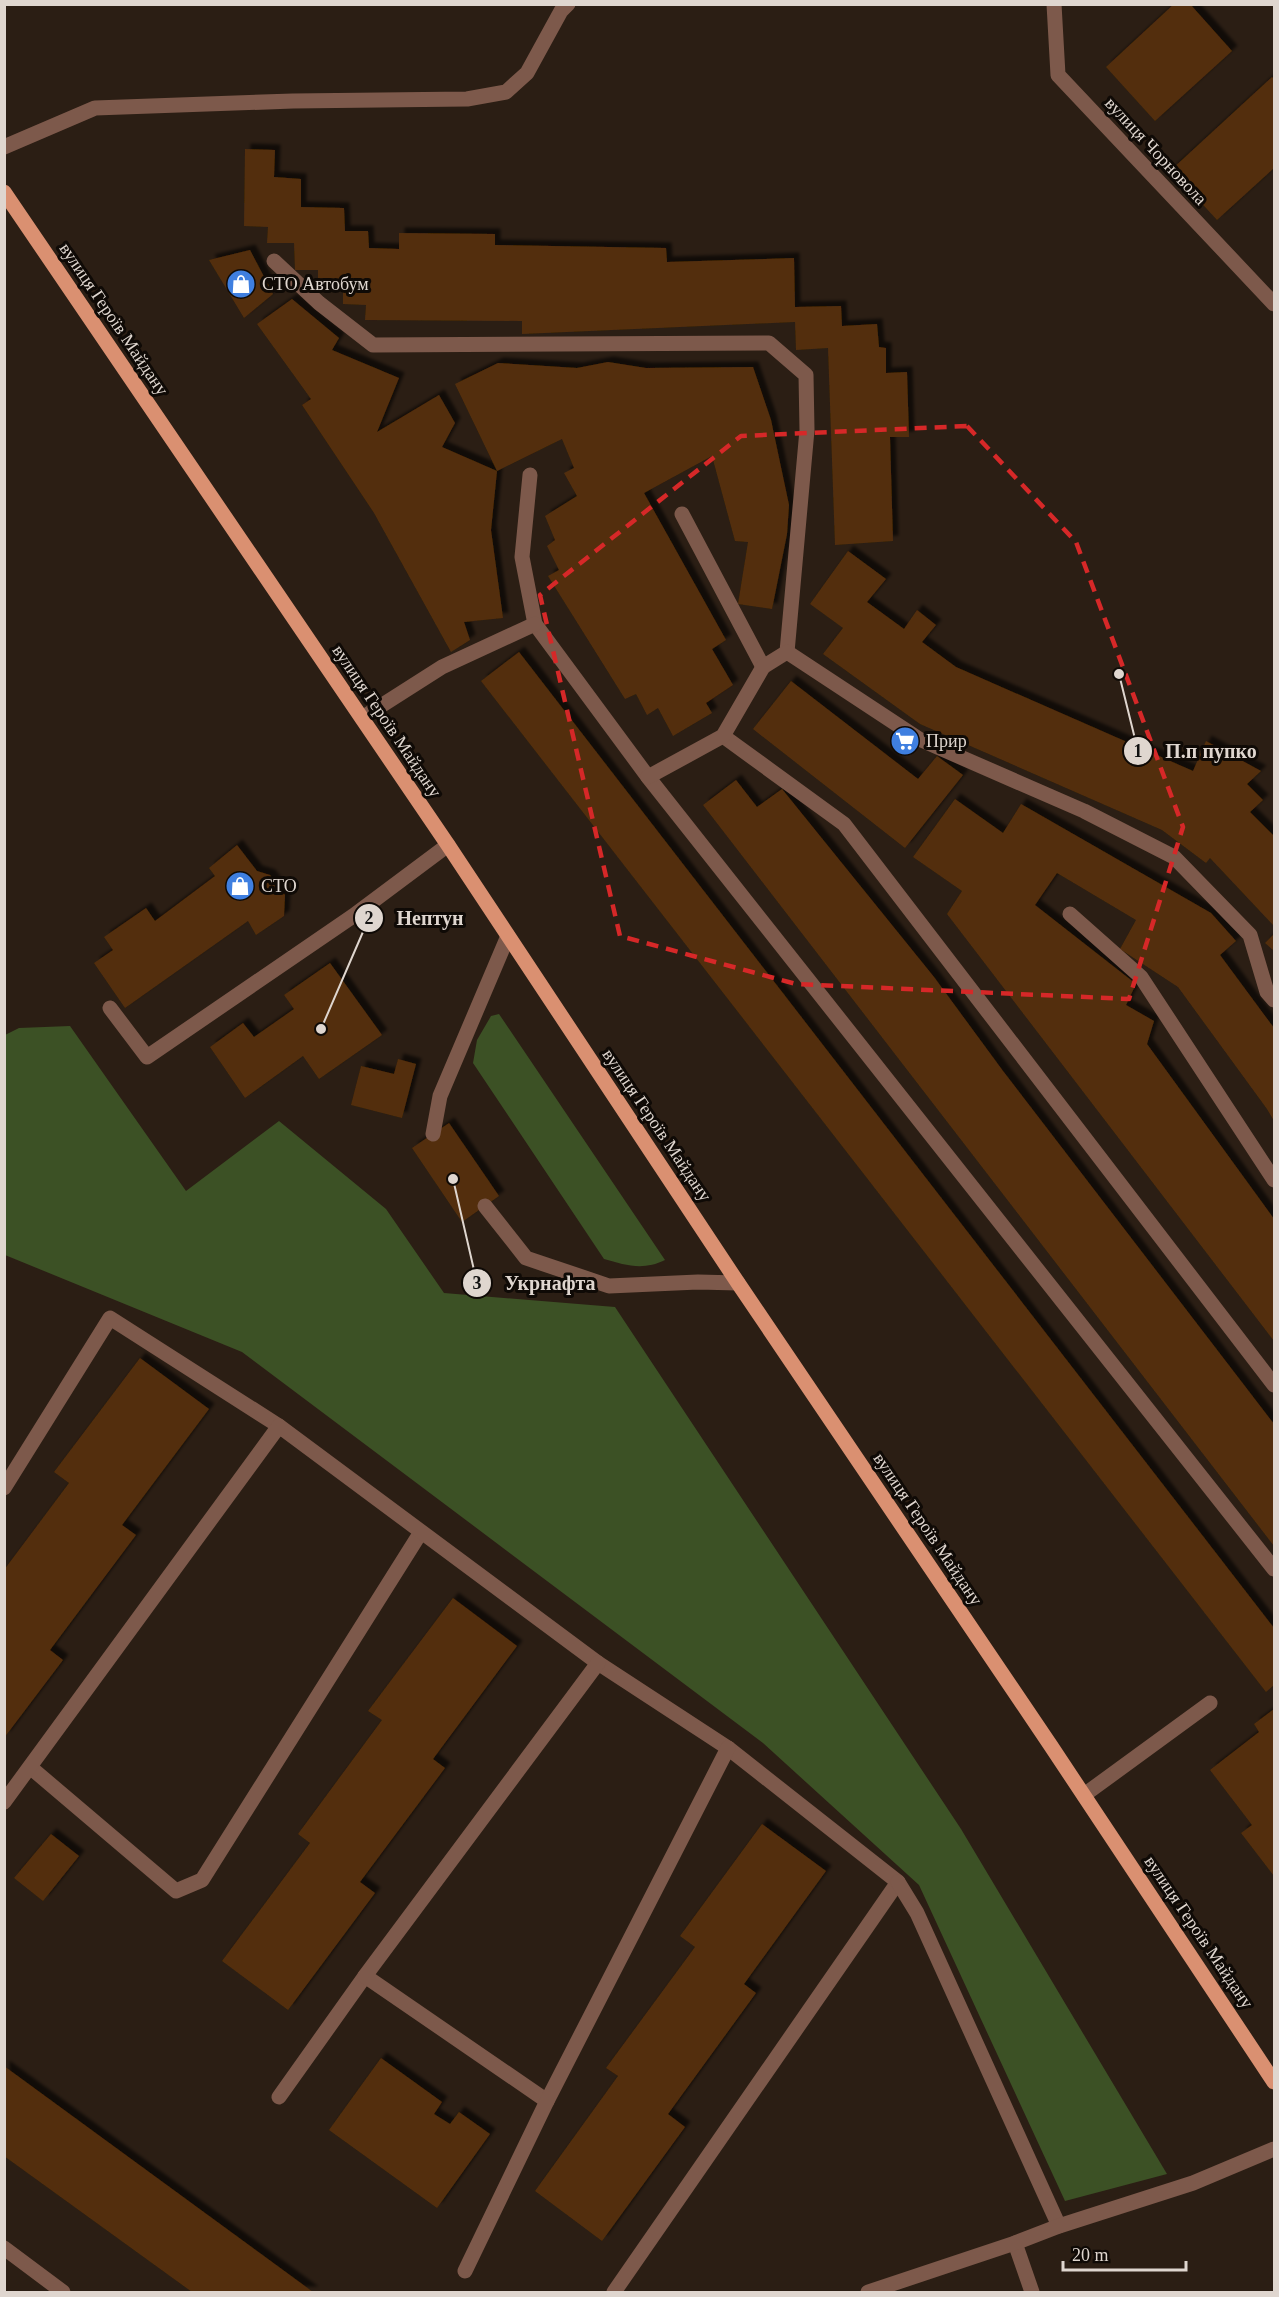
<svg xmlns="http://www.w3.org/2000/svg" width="1279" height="2297" viewBox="0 0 1279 2297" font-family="Georgia,serif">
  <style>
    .green { fill: #3c5125 }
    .building { fill: #522e0a; filter: url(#shadow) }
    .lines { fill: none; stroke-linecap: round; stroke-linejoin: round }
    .lane { stroke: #7d594b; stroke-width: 15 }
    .street { stroke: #7d594b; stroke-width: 15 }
    .primary { stroke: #da9071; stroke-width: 15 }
    .marked { fill: none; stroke: #d62828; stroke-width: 4.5; stroke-dasharray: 12 8; stroke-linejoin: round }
    .labels { text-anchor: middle; stroke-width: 6; stroke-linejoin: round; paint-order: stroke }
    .street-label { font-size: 18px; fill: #dfd6cf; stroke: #0f0a06 }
    .poi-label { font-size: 18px; fill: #dfd6cf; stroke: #0f0a06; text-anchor: start }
    .leader { fill: none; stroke: #dfd6cf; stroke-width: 2 }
    .callout-dot { fill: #dfd6cf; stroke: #0f0a06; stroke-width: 2 }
    .mark-label { font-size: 18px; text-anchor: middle; font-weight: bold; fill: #111 }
    .callout-label { font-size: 20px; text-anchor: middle; font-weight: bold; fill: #dfd6cf; stroke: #0f0a06; stroke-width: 6; stroke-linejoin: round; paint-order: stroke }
  </style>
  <defs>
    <filter id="shadow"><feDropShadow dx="5.5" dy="-5.5" stdDeviation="1.5" flood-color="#0009"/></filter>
  </defs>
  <rect width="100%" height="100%" fill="#2b1e14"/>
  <g class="green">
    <path d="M 499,1014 L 665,1260 C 643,1271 625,1265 604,1259 L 473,1063 L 477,1040 L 491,1016 Z"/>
    <path d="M 70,1026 L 186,1191 L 279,1121 L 386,1209 L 444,1293 L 615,1307 L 961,1829 L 1167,2174 L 1065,2201 L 919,1885 L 763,1743 L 242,1352 L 5,1255 L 5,1035 L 19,1028 Z"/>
  </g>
  <g class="building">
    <path d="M 1174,4 L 1190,4 L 1232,51 L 1155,121 L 1106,67 Z"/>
    <path d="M 1272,77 L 1274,79 L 1274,168 L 1217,220 L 1171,170 Z"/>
    <path d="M 245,149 L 275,150 L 274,177 L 301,179 L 301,207 L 344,208 L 345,231 L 368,231 L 369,248 L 399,249 L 399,233 L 495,234 L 495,245 L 666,248 L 667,262 L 794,258 L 795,307 L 841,306 L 842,326 L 877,324 L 879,347 L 886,348 L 886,373 L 907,372 L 909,437 L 890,437 L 893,541 L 835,545 L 828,348 L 796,350 L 795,322 L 522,334 L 522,321 L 365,320 L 366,305 L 343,304 L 343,287 L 318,286 L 318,270 L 295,270 L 294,243 L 267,243 L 268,227 L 244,226 Z"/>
    <path d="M 250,250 L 273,294 L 244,318 L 209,260 Z"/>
    <path d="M 292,299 L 339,338 L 332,350 L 399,378 L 377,432 L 439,395 L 455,423 L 442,447 L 497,471 L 491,530 L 503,618 L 464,622 L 470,640 L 451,652 L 374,513 L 302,405 L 311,399 L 257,324 Z"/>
    <path d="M 608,362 L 646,368 L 753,367 L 771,420 L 789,505 L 787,534 L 772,609 L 738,604 L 748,542 L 735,541 L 712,456 L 644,493 L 726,640 L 712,649 L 733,685 L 706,703 L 712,713 L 673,736 L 658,708 L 647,715 L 636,694 L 625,699 L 548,576 L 559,570 L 547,546 L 555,540 L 545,516 L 577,496 L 564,473 L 574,468 L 562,439 L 497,471 L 455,384 L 498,363 L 577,368 Z"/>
    <path d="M 848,551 L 886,579 L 867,602 L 904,629 L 917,610 L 936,625 L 922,642 L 956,667 L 1193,771 L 1206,741 L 1261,771 L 1247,784 L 1263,800 L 1250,812 L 1274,836 L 1274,926 L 1210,858 L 1206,863 L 1162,830 L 920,724 L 823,654 L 843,628 L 810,604 Z"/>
    <path d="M 519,652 L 1274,1628 L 1274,1685 L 1266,1692 L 481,681 Z"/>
    <path d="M 791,681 L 918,779 L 937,756 L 963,775 L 905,848 L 753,729 Z"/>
    <path d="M 736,780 L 757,807 L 782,789 L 934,977 L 1003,1071 L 1274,1424 L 1274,1546 L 703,805 Z"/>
    <path d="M 955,799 L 1003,833 L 1021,804 L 1211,913 L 1236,941 L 1220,955 L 1274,1028 L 1274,1121 L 1267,1109 L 1178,987 L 1120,949 L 1136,920 L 1057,873 L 1035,905 L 1136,984 L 1126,1005 L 1154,1021 L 1147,1044 L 1274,1219 L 1274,1341 L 947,914 L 962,891 L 913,857 Z"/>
    <path d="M 237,845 L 257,871 L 270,875 L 285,895 L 284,916 L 256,935 L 248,921 L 125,1008 L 94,963 L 113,950 L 104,937 L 146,908 L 155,921 L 215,876 L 209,868 Z"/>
    <path d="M 1274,934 L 1274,951 L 1265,943 Z"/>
    <path d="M 330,963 L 382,1035 L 319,1079 L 303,1056 L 245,1098 L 210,1047 L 243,1023 L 254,1037 L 294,1009 L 284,995 Z"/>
    <path d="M 398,1059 L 416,1064 L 402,1118 L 351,1105 L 361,1066 L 394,1074 Z"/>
    <path d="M 449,1123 L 499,1196 L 462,1222 L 412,1148 Z"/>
    <path d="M 140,1358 L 209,1409 L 122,1525 L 136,1535 L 50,1650 L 63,1660 L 4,1738 L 4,1570 L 69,1483 L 54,1472 Z"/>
    <path d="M 453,1598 L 517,1646 L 433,1759 L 445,1768 L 360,1882 L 375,1893 L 288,2010 L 222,1961 L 310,1843 L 298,1834 L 382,1720 L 368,1711 Z"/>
    <path d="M 1274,1709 L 1273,1750 L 1274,1876 L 1241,1833 L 1252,1825 L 1210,1770 L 1259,1732 L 1254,1724 Z"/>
    <path d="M 762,1824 L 826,1871 L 744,1984 L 756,1993 L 668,2114 L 685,2127 L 602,2241 L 535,2191 L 618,2076 L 606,2068 L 695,1947 L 680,1936 Z"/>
    <path d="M 51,1834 L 79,1856 L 43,1901 L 14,1878 Z"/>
    <path d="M 381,2058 L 442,2102 L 434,2114 L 450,2124 L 459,2112 L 490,2134 L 437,2208 L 329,2130 Z"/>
    <path d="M 4,2066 L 313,2292 L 192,2292 L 4,2156 Z"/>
  </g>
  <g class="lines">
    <g class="lane">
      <path d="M 4,147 L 95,108 L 293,101 L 467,99 L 506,92 L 527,73 L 561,11 L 568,4"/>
      <path d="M 274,261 L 319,303 L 373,345 L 769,343 L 806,375 L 807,430 L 787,652"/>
      <path d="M 530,475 L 522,557 L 535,624 L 648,777 L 1274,1569"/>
      <path d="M 682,514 L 763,667"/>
      <path d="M 362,718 L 442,667 L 535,624"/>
      <path d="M 723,736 L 844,824 L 1274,1385"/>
      <path d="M 648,777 L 723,736 L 763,667 L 787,652 L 919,739 L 1084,811 L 1174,857 L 1250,935 L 1267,992 L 1274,1000"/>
      <path d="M 1070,914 L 1141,977 L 1274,1180"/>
      <path d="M 110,1008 L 147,1057 L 353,916 L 448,845"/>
      <path d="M 433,1134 L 440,1096 L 508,936"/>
      <path d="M 485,1206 L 526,1258 L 609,1286 L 698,1282 L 738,1283"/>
      <path d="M 4,1488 L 110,1318 L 279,1426"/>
      <path d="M 30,1767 L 176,1891 L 202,1880 L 421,1532"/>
      <path d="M 1084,1795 L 1210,1703"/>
      <path d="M 4,1802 L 279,1426 L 598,1663 L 728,1748 L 898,1882 L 614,2292"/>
      <path d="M 898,1882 L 917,1913 L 1059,2226"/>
      <path d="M 279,2097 L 365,1976"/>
      <path d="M 547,2101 L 365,1976 L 598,1663"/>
      <path d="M 1015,2243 L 1032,2292"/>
      <path d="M 4,2248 L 63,2292"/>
      <path d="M 465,2271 L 547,2101 L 728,1748"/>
      <path d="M 868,2292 L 1015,2243 L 1059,2226 L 1193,2183 L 1274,2149"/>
    </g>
    <path class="street" d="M 1054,4 L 1058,75 L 1274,304"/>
    <path class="primary" d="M 4,192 L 448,845 L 738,1283 L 1051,1746 L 1274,2082"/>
  </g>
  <path class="marked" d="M 967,426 L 1076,542 L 1183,827 L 1129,999 L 796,984 L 620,936 L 540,595 L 741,436 Z"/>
  <defs>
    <g id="shop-disc" transform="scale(1.5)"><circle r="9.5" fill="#3f7fe0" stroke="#0f0a06"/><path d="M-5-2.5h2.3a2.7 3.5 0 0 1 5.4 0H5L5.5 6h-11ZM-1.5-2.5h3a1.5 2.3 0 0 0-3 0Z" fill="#fff"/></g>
    <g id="supermarket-disc" transform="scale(1.5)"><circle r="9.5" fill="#3f7fe0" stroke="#0f0a06"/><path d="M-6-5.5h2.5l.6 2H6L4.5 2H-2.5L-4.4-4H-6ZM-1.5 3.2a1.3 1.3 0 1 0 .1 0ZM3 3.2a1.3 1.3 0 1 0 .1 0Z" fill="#fff"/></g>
  </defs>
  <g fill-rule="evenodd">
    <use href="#shop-disc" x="241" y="284"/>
    <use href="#supermarket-disc" x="905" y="741"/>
    <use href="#shop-disc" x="240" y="886"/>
  </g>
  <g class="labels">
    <g class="street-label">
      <text transform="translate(1156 151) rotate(47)" y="6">вулиця Чорновола</text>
      <text transform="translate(114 319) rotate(56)" y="6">вулиця Героїв Майдану</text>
      <text transform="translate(387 721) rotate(56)" y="6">вулиця Героїв Майдану</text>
      <text transform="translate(657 1125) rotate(56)" y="6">вулиця Героїв Майдану</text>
      <text transform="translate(928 1529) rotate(56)" y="6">вулиця Героїв Майдану</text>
      <text transform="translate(1199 1932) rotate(56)" y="6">вулиця Героїв Майдану</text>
    </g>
    <g class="poi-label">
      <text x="262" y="290">СТО Автобум</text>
      <text x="926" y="747">Прир</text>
      <text x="261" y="892">СТО</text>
    </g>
  </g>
  <path class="leader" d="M1119 674L1138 751M321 1029L369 918M453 1179L477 1283"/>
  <g class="callout-dot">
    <circle cx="1119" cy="674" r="6"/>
    <circle cx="321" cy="1029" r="6"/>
    <circle cx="453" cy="1179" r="6"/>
    <circle cx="1138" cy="751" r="15"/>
    <circle cx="369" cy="918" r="15"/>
    <circle cx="477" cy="1283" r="15"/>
  </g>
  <g class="mark-label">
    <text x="1138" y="757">1</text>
    <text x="369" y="924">2</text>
    <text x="477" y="1289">3</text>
  </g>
  <g class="callout-label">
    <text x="1211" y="758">П.п пупко</text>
    <text x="430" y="925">Нептун</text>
    <text x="550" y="1290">Укрнафта</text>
  </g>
  <rect width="1279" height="2297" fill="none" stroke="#dfd6cf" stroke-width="12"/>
  <path d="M1063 2261v9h123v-9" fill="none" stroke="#dfd6cf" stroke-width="3"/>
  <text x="1072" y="2261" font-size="18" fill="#dfd6cf" stroke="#0f0a06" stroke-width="4.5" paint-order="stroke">20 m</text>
</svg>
